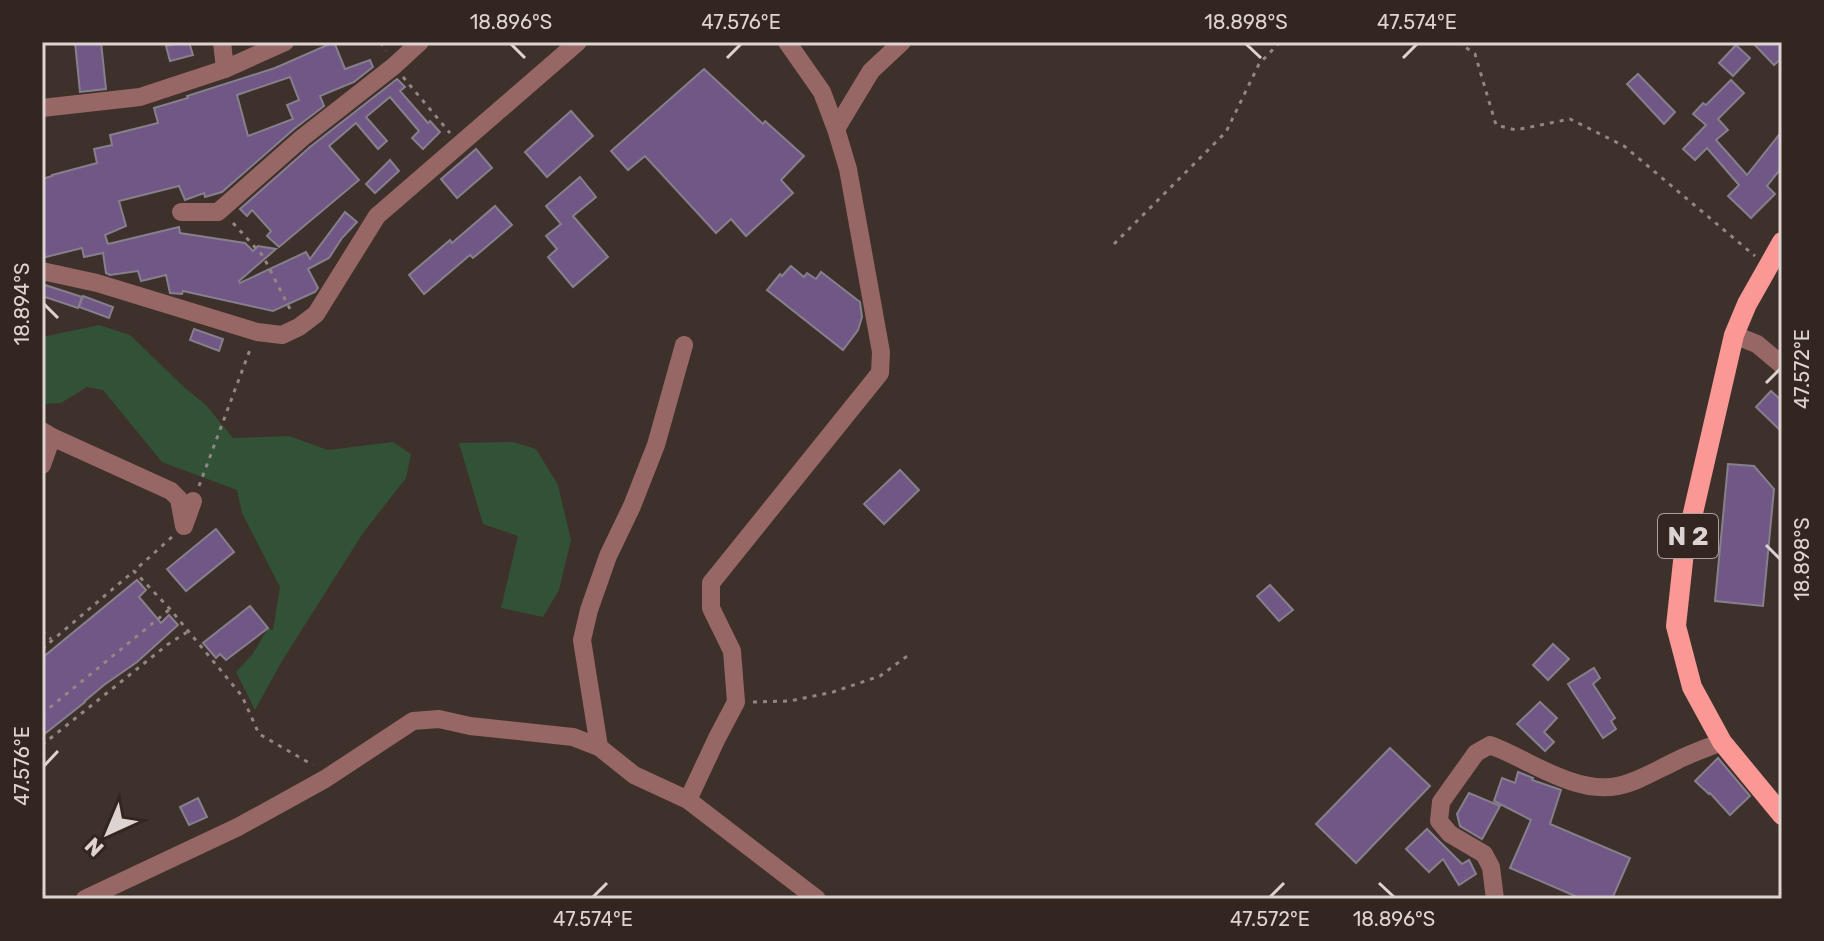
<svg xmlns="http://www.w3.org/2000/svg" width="1824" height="941" viewBox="0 0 1824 941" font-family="Rubik,sans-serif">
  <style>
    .green { fill: #325238 }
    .building { fill: #705785; stroke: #867f8c; stroke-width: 2; fill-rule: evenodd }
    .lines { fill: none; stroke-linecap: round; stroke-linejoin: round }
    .path { stroke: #918682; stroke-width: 3; stroke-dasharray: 4 6; stroke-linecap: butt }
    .minor { stroke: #976765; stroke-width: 18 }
    .major { stroke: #f99895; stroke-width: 20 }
    .ticks { fill: none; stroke: #ddd4d1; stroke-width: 3 }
    .labels { text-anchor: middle; stroke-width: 7; stroke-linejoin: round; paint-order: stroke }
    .shield { fill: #332621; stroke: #aaa09c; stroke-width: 2 }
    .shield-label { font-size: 26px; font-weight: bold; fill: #ddd4d1 }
    .neatline { fill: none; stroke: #ddd4d1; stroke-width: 3 }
    .ticks-label { font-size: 20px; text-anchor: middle; fill: #ddd4d1 }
  </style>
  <rect width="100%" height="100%" fill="#3e302b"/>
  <g class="green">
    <path d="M 99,325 L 130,335 L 185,388 L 206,405 L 233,438 L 289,436 L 328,450 L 393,442 L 411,454 L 406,478 L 363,533 L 282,661 L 255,710 L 236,672 L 252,655 L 268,628 L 273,630 L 280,587 L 242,513 L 237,490 L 162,462 L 103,390 L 87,387 L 61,403 L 42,404 L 42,337 Z"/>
    <path d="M 513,442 L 536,449 L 558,485 L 571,540 L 559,590 L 543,617 L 501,608 L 518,536 L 483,524 L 459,443 Z"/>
  </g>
  <g class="building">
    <path d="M 75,42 L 101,42 L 106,89 L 80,92 Z"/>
    <path d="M 185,42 L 189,42 L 193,55 L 170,61 L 166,46 Z"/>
    <path d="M 334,42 L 345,69 L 370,60 L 373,67 L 354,82 L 320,96 L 324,106 L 294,129 L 222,192 L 205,197 L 204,193 L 185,200 L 179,186 L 119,201 L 126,226 L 105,235 L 108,244 L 179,227 L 180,233 L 245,243 L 253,251 L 258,246 L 276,249 L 239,281 L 240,283 L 306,252 L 310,259 L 345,212 L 357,222 L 342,238 L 329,258 L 308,269 L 318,288 L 315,292 L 273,311 L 183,291 L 182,294 L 170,293 L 166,275 L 141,281 L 138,271 L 110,275 L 106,273 L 103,253 L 84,257 L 82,248 L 42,258 L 42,179 L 52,176 L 52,175 L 97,163 L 94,149 L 112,145 L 110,135 L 158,123 L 154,108 L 188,98 L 187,96 L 275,68 ZM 290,77 L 299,100 L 287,105 L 293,119 L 248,136 L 237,95 Z"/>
    <path d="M 1752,42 L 1782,42 L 1782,58 L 1774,65 Z"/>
    <path d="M 1736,45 L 1750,58 L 1733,76 L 1719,63 Z"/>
    <path d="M 704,69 L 763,124 L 765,121 L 804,156 L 781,180 L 793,193 L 746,236 L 731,219 L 716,233 L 645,156 L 628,170 L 611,151 Z"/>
    <path d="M 1638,74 L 1675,112 L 1664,124 L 1627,84 Z"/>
    <path d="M 397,79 L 405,87 L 400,91 L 428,123 L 430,121 L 440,132 L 423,149 L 412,138 L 419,131 L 390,97 L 366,117 L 387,141 L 378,149 L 356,123 L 329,146 L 359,180 L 279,247 L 267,236 L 271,231 L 252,210 L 247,216 L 240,209 L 310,147 Z"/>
    <path d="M 1731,80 L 1744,93 L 1718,119 L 1728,130 L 1716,140 L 1747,175 L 1782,131 L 1782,167 L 1767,186 L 1775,194 L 1751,218 L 1728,196 L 1739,185 L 1707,148 L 1695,160 L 1683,149 L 1706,125 L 1693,114 L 1703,103 L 1706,105 Z"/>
    <path d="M 571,111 L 593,136 L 547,177 L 525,152 Z"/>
    <path d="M 476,149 L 492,168 L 457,198 L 441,179 Z"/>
    <path d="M 390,160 L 399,171 L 375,193 L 366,184 Z"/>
    <path d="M 580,177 L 596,197 L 573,216 L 608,257 L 573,287 L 548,257 L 557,249 L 546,236 L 561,224 L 546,206 Z"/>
    <path d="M 495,206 L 512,225 L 473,258 L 470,255 L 424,294 L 409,275 L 450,240 L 452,243 Z"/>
    <path d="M 791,266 L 804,277 L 807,273 L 816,279 L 821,272 L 860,302 L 862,317 L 858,330 L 843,350 L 767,290 L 780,274 L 782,276 Z"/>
    <path d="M 42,284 L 82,297 L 78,308 L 42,296 Z"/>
    <path d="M 83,296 L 113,307 L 109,318 L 79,307 Z"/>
    <path d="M 194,329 L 223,339 L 219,351 L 190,340 Z"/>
    <path d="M 1771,391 L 1782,401 L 1782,432 L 1756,407 Z"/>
    <path d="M 1728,464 L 1754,466 L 1774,489 L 1763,606 L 1715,601 Z"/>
    <path d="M 900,470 L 919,490 L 884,524 L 864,504 Z"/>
    <path d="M 216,529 L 234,552 L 186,591 L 167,569 Z"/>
    <path d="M 137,580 L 146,590 L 139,597 L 161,623 L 169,615 L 178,625 L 137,662 L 104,685 L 85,701 L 85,702 L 42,736 L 42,658 Z"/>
    <path d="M 1270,585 L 1293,610 L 1279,621 L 1257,596 Z"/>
    <path d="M 250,606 L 268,628 L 226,660 L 220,654 L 216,658 L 203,643 Z"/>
    <path d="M 1553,644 L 1569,659 L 1548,680 L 1533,665 Z"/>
    <path d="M 1594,668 L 1600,678 L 1593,684 L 1615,718 L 1611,721 L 1616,729 L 1603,738 L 1568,684 Z"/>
    <path d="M 1540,702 L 1557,718 L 1544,732 L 1554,742 L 1545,751 L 1517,724 Z"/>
    <path d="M 1390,748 L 1430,786 L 1356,863 L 1316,824 Z"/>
    <path d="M 1718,758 L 1750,796 L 1730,815 L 1710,793 L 1709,794 L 1695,781 Z"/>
    <path d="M 1518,772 L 1533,778 L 1532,780 L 1561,790 L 1550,824 L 1630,858 L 1612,899 L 1582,899 L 1510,868 L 1531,820 L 1494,801 L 1502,778 L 1515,783 Z"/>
    <path d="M 1469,793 L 1500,806 L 1482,839 L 1460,826 L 1457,814 Z"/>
    <path d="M 198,798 L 207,817 L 189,825 L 180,807 Z"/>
    <path d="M 1427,829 L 1462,864 L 1469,860 L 1476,874 L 1459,885 L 1443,859 L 1429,872 L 1406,849 Z"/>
  </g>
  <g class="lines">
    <g class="path">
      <path d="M 381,42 L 386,51"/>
      <path d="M 1458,42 L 1475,54 L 1496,125 L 1516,130 L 1570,119 L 1624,146 L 1755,256"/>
      <path d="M 403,77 L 450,133"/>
      <path d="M 233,223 L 263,256 L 292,313"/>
      <path d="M 1114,244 L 1226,132 L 1259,64 L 1280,42"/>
      <path d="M 199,486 L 251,347"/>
      <path d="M 172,537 L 134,571 L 170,609 L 242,696 L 259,734 L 313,765"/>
      <path d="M 42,631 L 51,639"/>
      <path d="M 42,649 L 134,571"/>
      <path d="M 753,702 L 790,701 L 833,692 L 880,676 L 910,654"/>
      <path d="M 42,714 L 170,609"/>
      <path d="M 42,745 L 167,645 L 187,632"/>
    </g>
    <g class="minor">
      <path d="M 222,42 L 225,69"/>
      <path d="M 42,108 L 140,97 L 225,69 L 285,42"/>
      <path d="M 836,129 L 871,71 L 902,42"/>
      <path d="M 181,212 L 218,212 L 302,138 L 394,66 L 420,42"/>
      <path d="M 42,271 L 97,283 L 257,332 L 282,335 L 299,327 L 316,314 L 377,216 L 578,42"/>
      <path d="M 1734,335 L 1757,344 L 1782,365"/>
      <path d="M 42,431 L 52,437 L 171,491 L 179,499 L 184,526 L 193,501"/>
      <path d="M 42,465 L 52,437"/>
      <path d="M 599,747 L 582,640 L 589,610 L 608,556 L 632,506 L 656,445 L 684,345"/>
      <path d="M 688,800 L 717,738 L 736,702 L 732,651 L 711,608 L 711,583 L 880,373 L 881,352 L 848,169 L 836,129 L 822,92 L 787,42"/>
      <path d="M 85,899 L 238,827 L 325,779 L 413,721 L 439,719 L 470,726 L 573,737 L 599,747 L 634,775 L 688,800 L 817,899"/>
      <path d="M 1495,899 L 1491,867 L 1484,854 L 1450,834 L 1439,821 L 1441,802 L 1476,753 L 1490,745 C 1517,755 1542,772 1570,781 C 1616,797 1636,780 1676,761 C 1691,753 1707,748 1722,742"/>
    </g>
    <path class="major" d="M 1782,242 L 1747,304 L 1734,335 L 1684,552 L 1676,626 L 1692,687 L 1722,742 L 1782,815"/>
  </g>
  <path class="ticks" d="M 511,44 L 525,58M 1246,44 L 1261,58M 727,58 L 741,44M 1403,58 L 1417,44M 44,304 L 58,318M 1766,383 L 1780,369M 1766,545 L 1780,559M 44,766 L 58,751M 1379,883 L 1394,897M 593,897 L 607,883M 1270,897 L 1284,883"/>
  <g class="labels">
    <rect class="shield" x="1658" y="514" width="60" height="44" rx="6"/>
    <g class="shield-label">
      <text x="1688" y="545">N 2</text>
    </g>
  </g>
  <rect width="1824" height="941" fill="none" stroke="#332621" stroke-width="88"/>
  <g transform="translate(108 833) rotate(224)" stroke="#332621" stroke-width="6" paint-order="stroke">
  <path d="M0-6L14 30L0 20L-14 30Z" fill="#ddd4d1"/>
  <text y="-12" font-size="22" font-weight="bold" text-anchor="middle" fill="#ddd4d1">N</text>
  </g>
  <rect x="44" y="44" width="1736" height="853" class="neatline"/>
  <g class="ticks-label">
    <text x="511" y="29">18.896°S</text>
    <text x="741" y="29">47.576°E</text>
    <text x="1246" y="29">18.898°S</text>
    <text x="1417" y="29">47.574°E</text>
    <text transform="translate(22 304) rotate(-90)" y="7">18.894°S</text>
    <text transform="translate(1802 369) rotate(-90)" y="7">47.572°E</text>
    <text transform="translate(1802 559) rotate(-90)" y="7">18.898°S</text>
    <text transform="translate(22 766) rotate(-90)" y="7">47.576°E</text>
    <text x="593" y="926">47.574°E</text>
    <text x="1270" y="926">47.572°E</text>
    <text x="1394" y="926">18.896°S</text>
  </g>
</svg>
